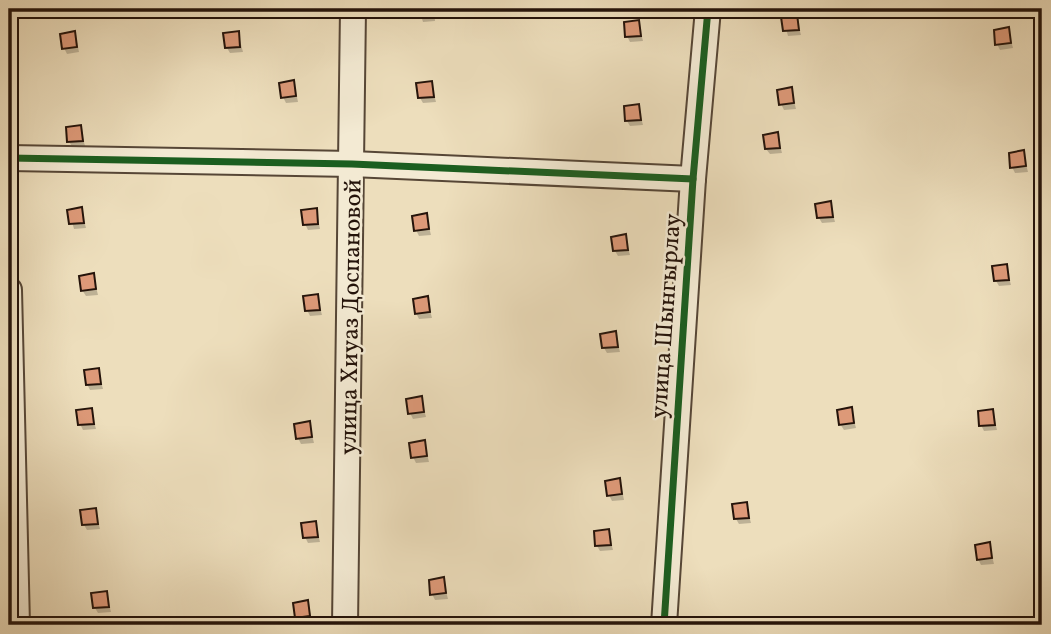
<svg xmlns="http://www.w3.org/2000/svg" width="1051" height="634" viewBox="0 0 1051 634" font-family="Vollkorn,serif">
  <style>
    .shadow { fill: #0003 }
    .building { fill: #dd9978; stroke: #24130a; stroke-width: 2 }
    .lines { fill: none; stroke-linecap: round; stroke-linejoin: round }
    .street-casing { stroke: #564636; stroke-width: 28 }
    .street { stroke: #f3ead3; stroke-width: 24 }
    .cycleway-casing { stroke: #f3ead3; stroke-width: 11 }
    .cycleway { stroke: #1b5e20; stroke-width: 7 }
    .labels { text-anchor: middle; stroke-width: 5; stroke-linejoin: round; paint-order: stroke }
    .street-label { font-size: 24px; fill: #24130a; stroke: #f3ead3 }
  </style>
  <rect width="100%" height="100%" fill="#eddebc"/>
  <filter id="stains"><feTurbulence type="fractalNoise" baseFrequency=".00286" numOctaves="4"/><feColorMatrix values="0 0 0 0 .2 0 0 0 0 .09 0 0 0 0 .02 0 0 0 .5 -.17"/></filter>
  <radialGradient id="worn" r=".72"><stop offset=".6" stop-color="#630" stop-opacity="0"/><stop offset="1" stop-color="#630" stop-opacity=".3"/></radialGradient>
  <g class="shadow">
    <path d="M 419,9 L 434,9 L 435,21 L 423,22 Z"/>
    <path d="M 796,16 L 801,35 L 788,36 L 783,18 Z"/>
    <path d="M 638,22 L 643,41 L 630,42 L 627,36 Z"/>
    <path d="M 1008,29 L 1013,48 L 1000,50 L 997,44 Z"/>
    <path d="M 75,33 L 79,52 L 67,54 L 64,48 Z"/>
    <path d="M 238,33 L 243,52 L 230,53 L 227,48 Z"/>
    <path d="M 294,82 L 298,102 L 286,103 L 283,97 Z"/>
    <path d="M 431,83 L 436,102 L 423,103 L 420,98 Z"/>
    <path d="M 791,89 L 796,109 L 784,110 L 781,104 Z"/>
    <path d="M 638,106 L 643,125 L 630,126 L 627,121 Z"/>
    <path d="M 80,127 L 85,146 L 72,147 L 69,141 Z"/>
    <path d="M 777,134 L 782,153 L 770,154 L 766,149 Z"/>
    <path d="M 1023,152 L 1028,172 L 1015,173 L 1012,167 Z"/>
    <path d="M 830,203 L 835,222 L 822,223 L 819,218 Z"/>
    <path d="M 81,209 L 86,228 L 74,229 L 69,211 Z"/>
    <path d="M 316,209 L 320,229 L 308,230 L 305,224 Z"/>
    <path d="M 426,215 L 431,235 L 419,236 L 416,230 Z"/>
    <path d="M 625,236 L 630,255 L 618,256 L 615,251 Z"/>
    <path d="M 1006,266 L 1011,285 L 999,286 L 996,281 Z"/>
    <path d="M 93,275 L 98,295 L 86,296 L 82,290 Z"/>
    <path d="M 317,296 L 322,315 L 310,316 L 307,310 Z"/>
    <path d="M 427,298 L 432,318 L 419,319 L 416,313 Z"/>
    <path d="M 615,333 L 620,352 L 607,353 L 604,348 Z"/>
    <path d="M 98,370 L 103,389 L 90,390 L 87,384 Z"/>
    <path d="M 421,398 L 426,417 L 413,419 L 410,413 Z"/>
    <path d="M 851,409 L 856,428 L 844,430 L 840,424 Z"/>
    <path d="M 91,410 L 96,429 L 83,430 L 80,424 Z"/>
    <path d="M 992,410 L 997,430 L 984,431 L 981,425 Z"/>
    <path d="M 309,423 L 314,443 L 301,444 L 298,438 Z"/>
    <path d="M 424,442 L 429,462 L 416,463 L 413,457 Z"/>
    <path d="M 620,480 L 624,500 L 612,501 L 609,495 Z"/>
    <path d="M 746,504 L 751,523 L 739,524 L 736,519 Z"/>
    <path d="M 95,510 L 100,529 L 87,530 L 84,525 Z"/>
    <path d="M 315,522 L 320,542 L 308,543 L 305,537 Z"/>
    <path d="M 608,531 L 613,550 L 600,551 L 597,546 Z"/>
    <path d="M 989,544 L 994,564 L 981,565 L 978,559 Z"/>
    <path d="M 443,579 L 448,599 L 435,600 L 432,594 Z"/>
    <path d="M 106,593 L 111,612 L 98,613 L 95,608 Z"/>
    <path d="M 308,602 L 312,622 L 300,623 L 297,617 Z"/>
  </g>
  <g class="building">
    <path d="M 417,9 L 433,9 L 433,15 L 418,17 Z"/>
    <path d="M 797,14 L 799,30 L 783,31 L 781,17 Z"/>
    <path d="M 639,20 L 641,36 L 625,37 L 624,22 Z"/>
    <path d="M 1009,27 L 1011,43 L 995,45 L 994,30 Z"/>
    <path d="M 75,31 L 77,47 L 62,49 L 60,34 Z"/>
    <path d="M 239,31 L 240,47 L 225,48 L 223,33 Z"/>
    <path d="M 294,80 L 296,96 L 281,98 L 279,83 Z"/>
    <path d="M 432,81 L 434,97 L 418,98 L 416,83 Z"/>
    <path d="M 792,87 L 794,103 L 779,105 L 777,90 Z"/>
    <path d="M 639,104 L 641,120 L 625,121 L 624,106 Z"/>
    <path d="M 81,125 L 83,141 L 67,142 L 66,127 Z"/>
    <path d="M 778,132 L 780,148 L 765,149 L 763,135 Z"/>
    <path d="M 1024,150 L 1026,166 L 1010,168 L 1009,153 Z"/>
    <path d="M 831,201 L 833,217 L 817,218 L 815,204 Z"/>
    <path d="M 82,207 L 84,223 L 69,224 L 67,210 Z"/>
    <path d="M 317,208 L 318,224 L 303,225 L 301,210 Z"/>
    <path d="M 427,213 L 429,229 L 414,231 L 412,216 Z"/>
    <path d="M 626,234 L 628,250 L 613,251 L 611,237 Z"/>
    <path d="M 1007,264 L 1009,280 L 994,281 L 992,266 Z"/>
    <path d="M 94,273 L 96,289 L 81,291 L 79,276 Z"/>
    <path d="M 318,294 L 320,310 L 305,311 L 303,296 Z"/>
    <path d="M 428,296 L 430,312 L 415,314 L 413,299 Z"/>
    <path d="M 616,331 L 618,347 L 602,348 L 600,334 Z"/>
    <path d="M 99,368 L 101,384 L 86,385 L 84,370 Z"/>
    <path d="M 422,396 L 424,412 L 408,414 L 406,399 Z"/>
    <path d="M 852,407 L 854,423 L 839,425 L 837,410 Z"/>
    <path d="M 92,408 L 94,424 L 78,425 L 76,410 Z"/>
    <path d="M 993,409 L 995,425 L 979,426 L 978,411 Z"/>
    <path d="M 310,421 L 312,437 L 296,439 L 294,424 Z"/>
    <path d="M 425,440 L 427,456 L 411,458 L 409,443 Z"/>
    <path d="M 620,478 L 622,494 L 607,496 L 605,481 Z"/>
    <path d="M 747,502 L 749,518 L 734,519 L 732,504 Z"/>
    <path d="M 96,508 L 98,524 L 82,525 L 80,510 Z"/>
    <path d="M 316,521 L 318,537 L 303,538 L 301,523 Z"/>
    <path d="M 609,529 L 611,545 L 595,546 L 594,531 Z"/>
    <path d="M 990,542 L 992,558 L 977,560 L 975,545 Z"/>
    <path d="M 444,577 L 446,593 L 430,595 L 429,580 Z"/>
    <path d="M 107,591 L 109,607 L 93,608 L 91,593 Z"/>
    <path d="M 308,600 L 310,616 L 295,618 L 293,603 Z"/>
  </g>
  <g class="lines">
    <g class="street-casing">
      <g id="street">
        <path d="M 9,158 L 352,164 L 693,179"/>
        <path d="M 9,290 L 17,625"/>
        <path d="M 345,625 L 353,9"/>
        <path d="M 664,625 L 693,179 L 708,9"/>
      </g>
    </g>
    <use href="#street" class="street"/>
    <g class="cycleway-casing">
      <g id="cycleway">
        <path d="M 9,158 L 352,164 L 693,179"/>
        <path d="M 664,625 L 693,179 L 708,9"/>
      </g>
    </g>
    <use href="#cycleway" class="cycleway"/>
  </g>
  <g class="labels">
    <g class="street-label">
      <text transform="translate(665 316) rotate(-86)" y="8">улица Шынгырлау</text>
      <text transform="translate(350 317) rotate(-89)" y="8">улица Хиуаз Доспановой</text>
    </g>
  </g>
  <rect width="1051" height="634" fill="none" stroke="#eddebc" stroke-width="35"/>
  <rect x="10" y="10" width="1030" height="613" fill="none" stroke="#24130a" stroke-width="3.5"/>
  <rect x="18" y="18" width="1016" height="599" fill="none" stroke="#24130a" stroke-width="2"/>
  <rect width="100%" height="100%" filter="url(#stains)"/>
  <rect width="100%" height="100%" fill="url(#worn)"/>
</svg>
